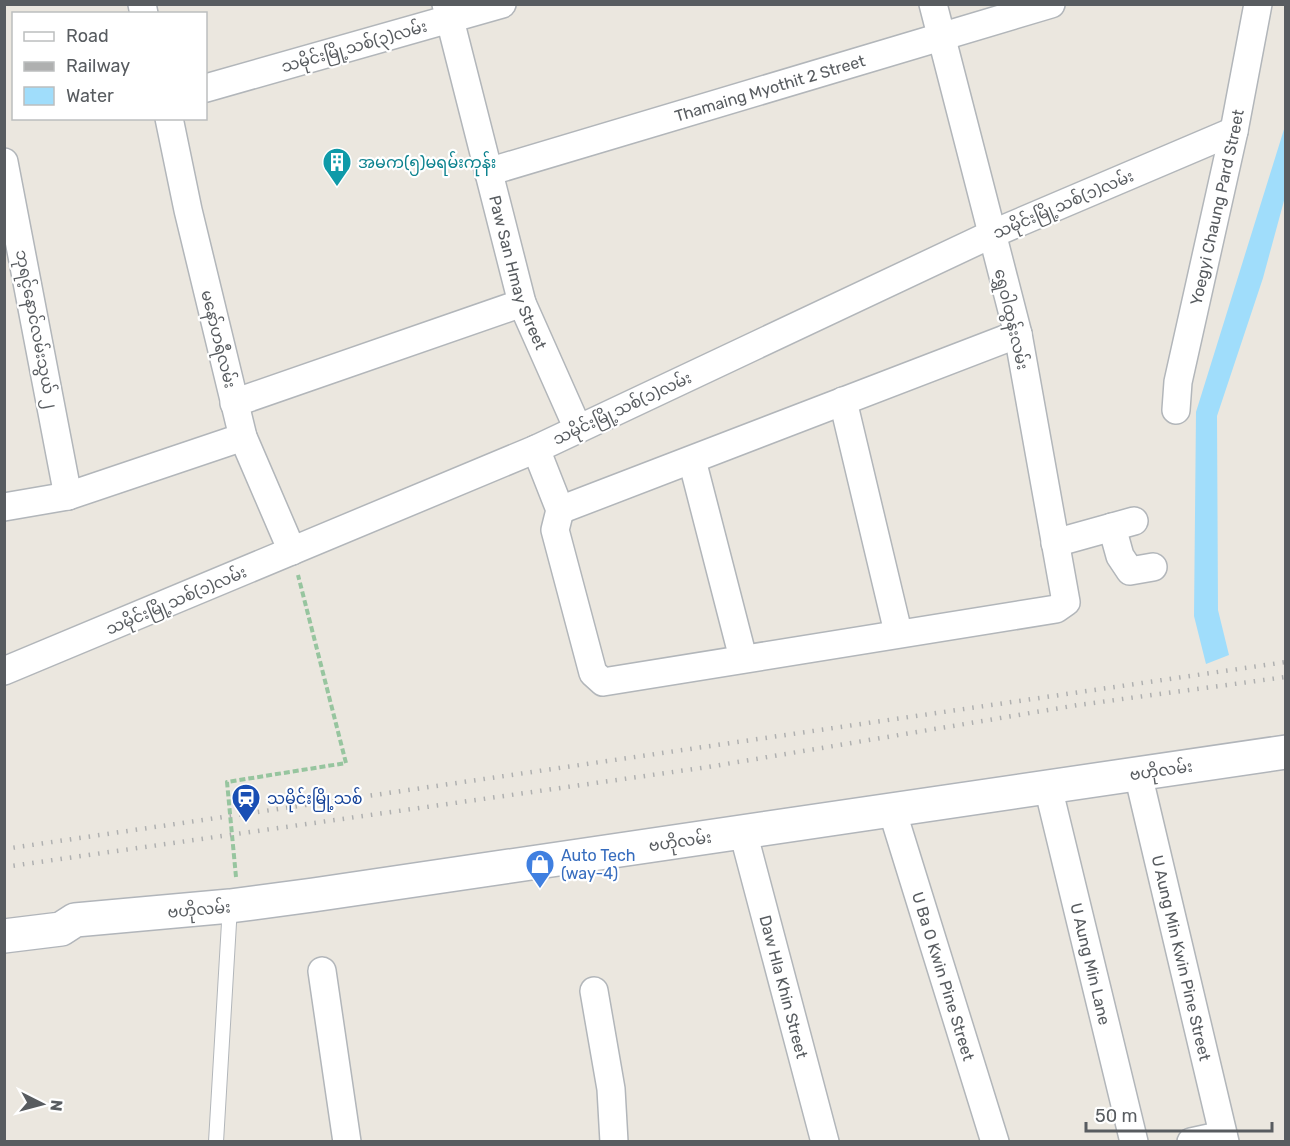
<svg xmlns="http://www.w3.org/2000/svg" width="1290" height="1146" viewBox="0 0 1290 1146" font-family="Rubik,'Noto Sans Myanmar',sans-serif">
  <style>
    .water { fill: #a0ddfb }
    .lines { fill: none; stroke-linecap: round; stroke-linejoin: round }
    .service-casing { stroke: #b2b6ba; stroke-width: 16 }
    .minor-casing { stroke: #b2b6ba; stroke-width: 30 }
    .secondary-casing { stroke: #b1b5ba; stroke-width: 36 }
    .path { stroke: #97c59f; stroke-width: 4; stroke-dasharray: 6 3; stroke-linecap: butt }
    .service { stroke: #fff; stroke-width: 14 }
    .minor { stroke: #fff; stroke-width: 27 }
    .secondary { stroke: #fff; stroke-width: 33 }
    .rail { stroke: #afb0b0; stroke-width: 4.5; stroke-dasharray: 1.5 8; stroke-linecap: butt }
    .labels { text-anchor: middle; stroke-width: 4.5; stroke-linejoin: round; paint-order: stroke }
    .street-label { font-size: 16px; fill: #585c60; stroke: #fff }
    .culture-label { font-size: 16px; fill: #0d838f; stroke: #fff; text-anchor: start }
    .transit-label { font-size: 16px; fill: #164399; stroke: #fff; text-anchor: start }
    .shop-label { font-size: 16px; fill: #366cbe; stroke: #fff; text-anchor: start }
  </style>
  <rect width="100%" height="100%" fill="#ebe7df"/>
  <path class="water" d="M 1285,126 L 1285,197 L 1263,278 L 1217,416 L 1218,610 L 1229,655 L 1206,664 L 1194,616 L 1196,412 Z"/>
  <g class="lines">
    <g class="service-casing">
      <path id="service" d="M 216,1142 L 230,906"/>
    </g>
    <g class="minor-casing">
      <g id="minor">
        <path d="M 142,4 L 144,14"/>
        <path id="s1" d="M 446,4 L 522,303 L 578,429"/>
        <path d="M 206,88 L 502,4"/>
        <path d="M 169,118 L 188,210 L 243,437 L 292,551"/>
        <path d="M 4,162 L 68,496"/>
        <path id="s2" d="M 488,172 L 1051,4"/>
        <path d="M 843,401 L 898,632"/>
        <path d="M 234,403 L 522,303"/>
        <path id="s3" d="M 1176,410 L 1178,382 L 1234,131 L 1258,4"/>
        <path d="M 536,449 L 560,510 L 555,530 L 593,673 L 603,682 L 1056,609 L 1066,602 L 1018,334 L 933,4"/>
        <path d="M 692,460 L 743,658"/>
        <path d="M 4,507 L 68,496 L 243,437"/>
        <path d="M 560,510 L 1018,334"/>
        <path d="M 1112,527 L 1120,556 L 1130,571 L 1153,567"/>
        <path d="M 1055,543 L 1134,521"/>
        <path d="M 4,671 L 536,449 L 992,234 L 1234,131"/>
        <path id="s4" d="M 1138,774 L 1225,1142"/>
        <path id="s5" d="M 1048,787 L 1134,1142"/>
        <path id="s6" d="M 892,810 L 995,1142"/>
        <path id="s7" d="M 743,832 L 825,1142"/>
        <path d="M 322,971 L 347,1142"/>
        <path d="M 594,991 L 611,1089 L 614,1142"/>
        <path d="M 1191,1142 L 1223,1135"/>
      </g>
    </g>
    <g class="secondary-casing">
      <path id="secondary" d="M 4,936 L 61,929 L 75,920 L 230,906 L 313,895 L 1286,752"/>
    </g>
    <path class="path" d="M 236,877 L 227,782 L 346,763 L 298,575"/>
    <use href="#service" class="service"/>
    <use href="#minor" class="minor"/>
    <use href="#secondary" class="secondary"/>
    <g class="rail">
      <path d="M 4,849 L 1286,662"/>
      <path d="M 4,867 L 708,767 L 1078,705 L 1286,677"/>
    </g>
  </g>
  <defs>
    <g id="building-pin" transform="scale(1.5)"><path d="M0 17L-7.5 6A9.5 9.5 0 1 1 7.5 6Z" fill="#0f9aa8" stroke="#fff"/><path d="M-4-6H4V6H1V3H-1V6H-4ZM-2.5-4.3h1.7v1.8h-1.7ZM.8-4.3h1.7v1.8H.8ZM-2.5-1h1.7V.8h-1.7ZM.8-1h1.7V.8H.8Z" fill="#fff"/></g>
    <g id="station-pin" transform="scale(1.5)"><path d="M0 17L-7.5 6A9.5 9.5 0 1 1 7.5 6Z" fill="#1a4fb4" stroke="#fff"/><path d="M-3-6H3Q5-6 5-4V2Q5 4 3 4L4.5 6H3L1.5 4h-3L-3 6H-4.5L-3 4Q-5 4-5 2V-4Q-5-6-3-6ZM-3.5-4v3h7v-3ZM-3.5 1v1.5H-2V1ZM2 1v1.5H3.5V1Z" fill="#fff"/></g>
    <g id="shop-pin" transform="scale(1.5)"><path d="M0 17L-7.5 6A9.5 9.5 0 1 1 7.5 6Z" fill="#3f7fe0" stroke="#fff"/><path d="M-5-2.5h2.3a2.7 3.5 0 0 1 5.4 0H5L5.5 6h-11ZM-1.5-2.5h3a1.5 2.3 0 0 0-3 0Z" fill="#fff"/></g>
  </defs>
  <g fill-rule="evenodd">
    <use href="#building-pin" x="337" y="162"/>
    <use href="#station-pin" x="246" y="798"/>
    <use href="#shop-pin" x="540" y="864"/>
  </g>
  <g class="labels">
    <g class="street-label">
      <text transform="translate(354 46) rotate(-16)" y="6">သမိုင်းမြို့သစ်(၃)လမ်း</text>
      <text dy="6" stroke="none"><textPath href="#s2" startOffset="294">Thamaing Myothit 2 Street</textPath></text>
      <text transform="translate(1063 204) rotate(-23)" y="6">သမိုင်းမြို့သစ်(၁)လမ်း</text>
      <text dy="6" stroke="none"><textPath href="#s3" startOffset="207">Yoegyi Chaung Pard Street</textPath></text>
      <text dy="6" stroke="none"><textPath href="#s1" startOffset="278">Paw San Hmay Street</textPath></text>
      <text transform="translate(1012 319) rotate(77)" y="6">ရွှေဝါထွန်းလမ်း</text>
      <text transform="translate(37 329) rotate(79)" y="6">ဘုရင့်နောင်လမ်းသွယ် ၂</text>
      <text transform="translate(219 339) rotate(76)" y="6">မနော်ဟရီလမ်း</text>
      <text transform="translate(622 408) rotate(-25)" y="6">သမိုင်းမြို့သစ်(၁)လမ်း</text>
      <text transform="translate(176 600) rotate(-23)" y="6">သမိုင်းမြို့သစ်(၁)လမ်း</text>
      <text transform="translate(1161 770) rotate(-8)" y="6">ဗဟိုလမ်း</text>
      <text transform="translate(680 841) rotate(-8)" y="6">ဗဟိုလမ်း</text>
      <text transform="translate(199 909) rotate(-5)" y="6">ဗဟိုလမ်း</text>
      <text dy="6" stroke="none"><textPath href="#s4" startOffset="189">U Aung Min Kwin Pine Street</textPath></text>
      <text dy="6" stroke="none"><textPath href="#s5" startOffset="182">U Aung Min Lane</textPath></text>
      <text dy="6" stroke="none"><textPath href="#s6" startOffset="174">U Ba O Kwin Pine Street</textPath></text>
      <text dy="6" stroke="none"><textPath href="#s7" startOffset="160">Daw Hla Khin Street</textPath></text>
    </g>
    <g class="culture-label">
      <text x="358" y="168">အမက(၅)မရမ်းကုန်း</text>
    </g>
    <g class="transit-label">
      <text x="267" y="804">သမိုင်းမြို့သစ်</text>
    </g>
    <g class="shop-label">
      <text x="561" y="861">Auto Tech<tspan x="561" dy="18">(way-4)</tspan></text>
    </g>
  </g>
  <rect width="1290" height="1146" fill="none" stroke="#585c60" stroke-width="12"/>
  <rect x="12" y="12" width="195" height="108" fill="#ffffff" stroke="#bcbebf" stroke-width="1.5"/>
  <rect x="24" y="32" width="30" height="9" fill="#ffffff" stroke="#bcbebf" stroke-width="1.5"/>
  <text x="66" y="42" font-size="18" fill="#585c60">Road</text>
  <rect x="24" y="62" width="30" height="9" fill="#afb0b0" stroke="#bcbebf" stroke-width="1.5"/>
  <text x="66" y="72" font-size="18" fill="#585c60">Railway</text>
  <rect x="24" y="87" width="30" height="18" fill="#a0ddfb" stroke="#bcbebf" stroke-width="1.5"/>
  <text x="66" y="102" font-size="18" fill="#585c60">Water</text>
  <g transform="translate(42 1104) rotate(96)" stroke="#ffffff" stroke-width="4.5" paint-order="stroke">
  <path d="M0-4.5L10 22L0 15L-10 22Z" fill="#585c60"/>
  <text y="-9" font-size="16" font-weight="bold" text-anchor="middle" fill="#585c60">N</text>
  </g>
  <path d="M1086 1122v9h186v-9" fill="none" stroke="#585c60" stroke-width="3"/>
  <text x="1095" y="1122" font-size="18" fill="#585c60" stroke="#ffffff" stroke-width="4.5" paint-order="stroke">50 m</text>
</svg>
